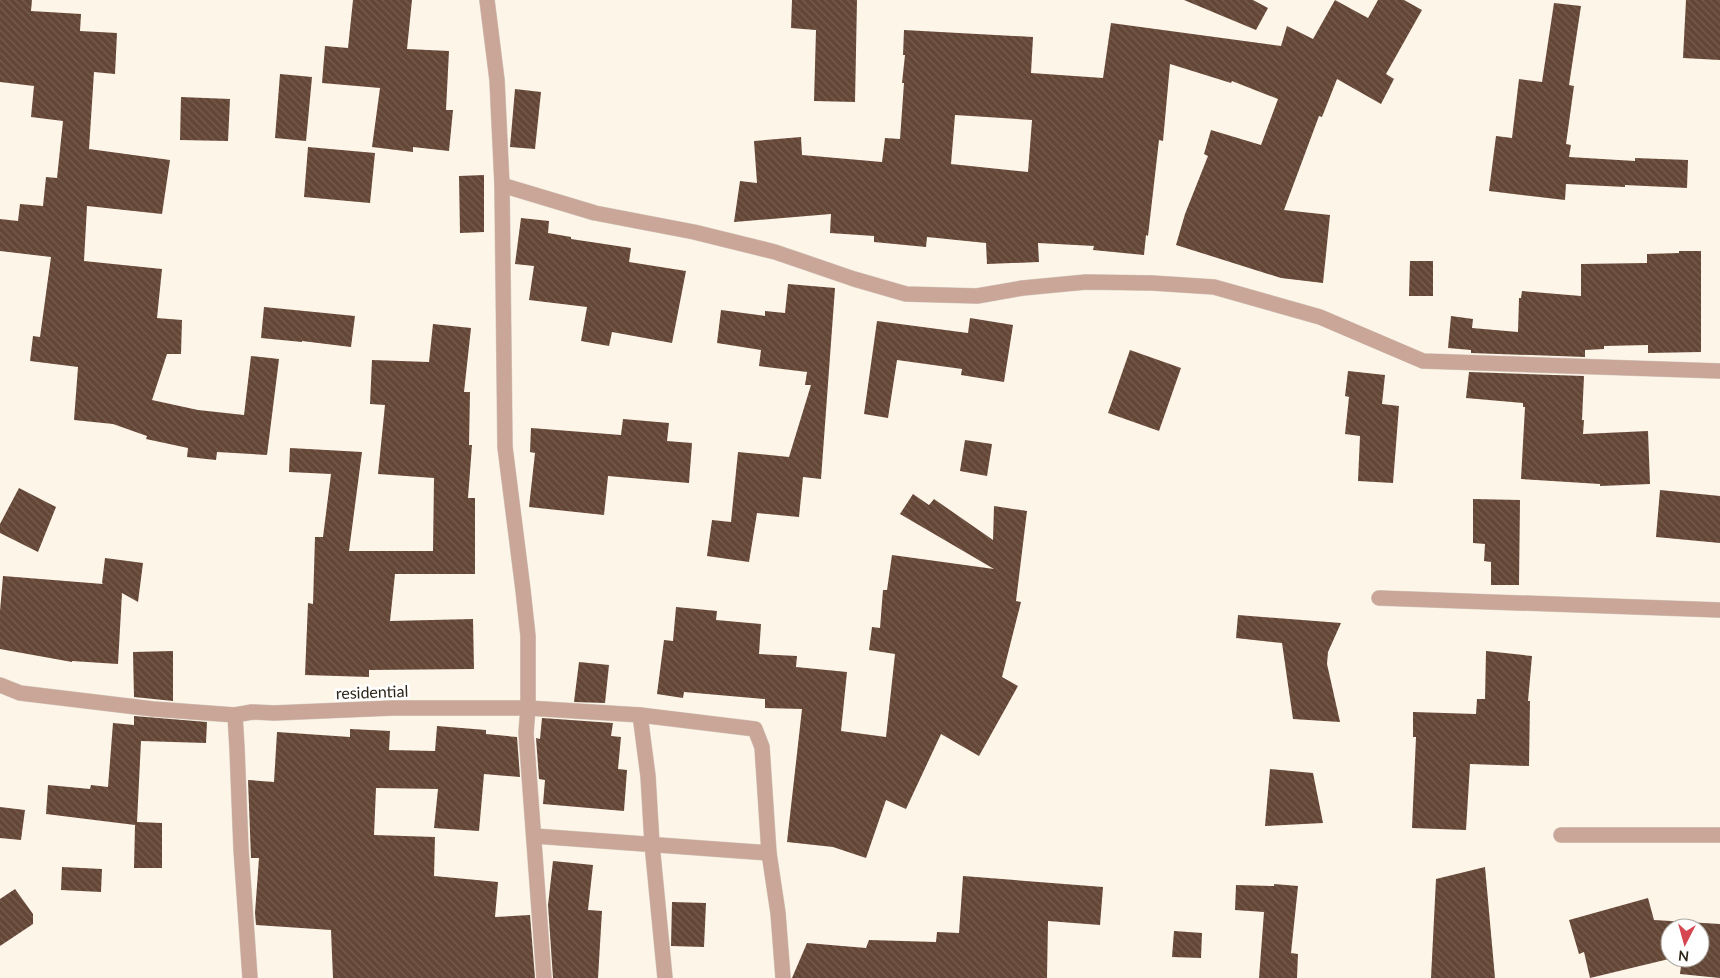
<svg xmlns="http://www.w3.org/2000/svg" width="1720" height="978" viewBox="0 0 1720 978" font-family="Lato,sans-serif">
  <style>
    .building { fill: url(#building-back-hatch); fill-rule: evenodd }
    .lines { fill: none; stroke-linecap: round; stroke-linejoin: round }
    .street-casing { stroke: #d8cfc3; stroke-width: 16 }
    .street { stroke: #c9a698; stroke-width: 15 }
    .labels { text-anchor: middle; stroke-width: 5; stroke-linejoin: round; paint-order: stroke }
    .street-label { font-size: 16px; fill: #2b2317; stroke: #fff }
  </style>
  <defs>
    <pattern id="building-back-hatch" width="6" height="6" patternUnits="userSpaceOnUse" patternTransform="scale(1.25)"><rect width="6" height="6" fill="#644636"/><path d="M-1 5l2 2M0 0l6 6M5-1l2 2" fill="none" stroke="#765e50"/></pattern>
  </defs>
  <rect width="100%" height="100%" fill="#fef5e9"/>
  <g class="building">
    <path d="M 0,0 L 32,0 L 31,11 L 81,14 L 80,31 L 117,33 L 115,74 L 94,72 L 89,149 L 170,160 L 162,214 L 87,206 L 84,261 L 162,269 L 157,318 L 182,320 L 181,354 L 167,354 L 152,400 L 198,410 L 244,415 L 251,356 L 279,359 L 267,455 L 217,452 L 216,460 L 187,457 L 188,448 L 146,439 L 147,436 L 113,424 L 74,420 L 78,367 L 30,361 L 33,336 L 40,337 L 51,257 L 0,251 L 0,219 L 18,221 L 20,204 L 43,206 L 46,177 L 57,178 L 63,121 L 31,117 L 34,86 L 0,82 Z"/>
    <path d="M 353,0 L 412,0 L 407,49 L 449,51 L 446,110 L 453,110 L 449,151 L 413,147 L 413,152 L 372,147 L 380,88 L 322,83 L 325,46 L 348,48 Z"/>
    <path d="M 792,0 L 857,0 L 855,102 L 814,101 L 816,30 L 791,28 Z"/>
    <path d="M 1184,0 L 1253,0 L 1268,8 L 1256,30 Z"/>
    <path d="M 1335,0 L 1368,18 L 1378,0 L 1404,0 L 1422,10 L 1386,74 L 1394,79 L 1381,104 L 1337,79 L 1322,117 L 1319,116 L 1284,210 L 1330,215 L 1323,283 L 1281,278 L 1176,245 L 1185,214 L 1208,156 L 1204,154 L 1211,130 L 1261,145 L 1278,99 L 1232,81 L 1231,83 L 1170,64 L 1163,141 L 1159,140 L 1148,236 L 1146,235 L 1144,255 L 1093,250 L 1094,246 L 1038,243 L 1039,262 L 987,264 L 986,243 L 927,237 L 926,247 L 874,242 L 874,236 L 830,233 L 831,214 L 734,222 L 740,181 L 757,183 L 754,141 L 801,137 L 802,155 L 882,162 L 885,138 L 900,139 L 904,83 L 902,83 L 905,55 L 903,55 L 904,30 L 1033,37 L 1031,73 L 1103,78 L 1111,23 L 1281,46 L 1287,26 L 1313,39 ZM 955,115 L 1032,120 L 1028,172 L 951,164 Z"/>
    <path d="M 1686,0 L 1720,0 L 1720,60 L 1683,58 Z"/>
    <path d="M 1554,3 L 1581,6 L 1569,85 L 1574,86 L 1566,144 L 1571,145 L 1569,157 L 1635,161 L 1635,158 L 1688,160 L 1687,188 L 1625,185 L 1625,187 L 1566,184 L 1565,200 L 1489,191 L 1496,136 L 1512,138 L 1519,79 L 1542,82 Z"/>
    <path d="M 280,74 L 312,77 L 306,141 L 275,138 Z"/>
    <path d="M 515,89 L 541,92 L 535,149 L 510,147 Z"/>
    <path d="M 181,97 L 230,99 L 228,141 L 180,140 Z"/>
    <path d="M 308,147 L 375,153 L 370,203 L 304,197 Z"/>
    <path d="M 484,175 L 484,232 L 460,233 L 459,176 Z"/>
    <path d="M 521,218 L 549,221 L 548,233 L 571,237 L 571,239 L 631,248 L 629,262 L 686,271 L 672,343 L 612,332 L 609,346 L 581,341 L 587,307 L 529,300 L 534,266 L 515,264 Z"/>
    <path d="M 1679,251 L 1701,251 L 1701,352 L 1648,353 L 1648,345 L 1604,346 L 1604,349 L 1585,350 L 1585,357 L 1471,353 L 1471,350 L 1448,348 L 1451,316 L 1473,319 L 1472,328 L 1518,332 L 1519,298 L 1521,298 L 1522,291 L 1581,296 L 1581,264 L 1647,263 L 1647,254 L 1679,253 Z"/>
    <path d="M 1410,261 L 1433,261 L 1433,296 L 1409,296 Z"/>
    <path d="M 788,284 L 835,288 L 821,479 L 803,477 L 799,517 L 757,513 L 749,562 L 707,556 L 712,520 L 731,522 L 738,452 L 789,457 L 811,385 L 805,385 L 807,372 L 759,366 L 761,350 L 717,343 L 721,310 L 765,316 L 765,311 L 785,313 Z"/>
    <path d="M 264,307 L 355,316 L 351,347 L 302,341 L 302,342 L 261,338 Z"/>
    <path d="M 970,318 L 1013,325 L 1004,382 L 961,375 L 962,369 L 897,360 L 888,418 L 864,414 L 877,321 L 968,333 Z"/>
    <path d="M 433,324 L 471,328 L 464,392 L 470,392 L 469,445 L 472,445 L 468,498 L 475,498 L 475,574 L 395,574 L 390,621 L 473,619 L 474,669 L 369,670 L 369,677 L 305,675 L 308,603 L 313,604 L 315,537 L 323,537 L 331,474 L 289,472 L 290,448 L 362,452 L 349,551 L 433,551 L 434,478 L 378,474 L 385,405 L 370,404 L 372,360 L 429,362 Z"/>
    <path d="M 1130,350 L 1181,368 L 1159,431 L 1108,413 Z"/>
    <path d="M 1348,371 L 1385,375 L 1382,404 L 1399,406 L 1393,483 L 1358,481 L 1360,436 L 1345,434 L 1349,397 L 1345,396 Z"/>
    <path d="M 1469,372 L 1584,376 L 1582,420 L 1584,420 L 1583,434 L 1648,431 L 1650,484 L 1600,486 L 1600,484 L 1521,479 L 1525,407 L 1523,407 L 1523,403 L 1466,398 Z"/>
    <path d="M 623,419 L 669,423 L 667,441 L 692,443 L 689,483 L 608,476 L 604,515 L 529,507 L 535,453 L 530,452 L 531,428 L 621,435 Z"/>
    <path d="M 965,440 L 992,444 L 987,476 L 960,471 Z"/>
    <path d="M 19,488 L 56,507 L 38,552 L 0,533 L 0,524 Z"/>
    <path d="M 1660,490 L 1720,496 L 1720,543 L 1656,537 Z"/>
    <path d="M 913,494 L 929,505 L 934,499 L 993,540 L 994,506 L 1027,511 L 1016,601 L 1021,602 L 1002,677 L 1018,686 L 979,756 L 941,734 L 906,809 L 886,800 L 866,858 L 833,847 L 787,842 L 802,709 L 765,708 L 765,699 L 684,692 L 683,698 L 657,694 L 664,640 L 673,641 L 676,607 L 717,611 L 716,620 L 761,624 L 759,654 L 797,656 L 796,667 L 847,672 L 841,731 L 886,737 L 895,654 L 869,650 L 872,627 L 880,628 L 883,590 L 887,590 L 892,555 L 994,569 L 900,514 Z"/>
    <path d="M 1473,499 L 1520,500 L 1519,585 L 1491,585 L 1491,562 L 1484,561 L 1485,544 L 1473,543 Z"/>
    <path d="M 105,558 L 143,563 L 138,602 L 122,593 L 118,664 L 72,661 L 72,662 L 0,649 L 0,611 L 3,576 L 103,584 L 102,583 Z"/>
    <path d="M 1238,615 L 1341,623 L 1328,652 L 1327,664 L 1340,722 L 1293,719 L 1282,643 L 1236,638 Z"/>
    <path d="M 173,651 L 173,701 L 134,697 L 133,652 Z"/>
    <path d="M 1486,651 L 1532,656 L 1528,701 L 1530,701 L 1529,766 L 1470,764 L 1466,830 L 1412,828 L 1416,737 L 1413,737 L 1413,712 L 1476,714 L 1477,699 L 1485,699 Z"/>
    <path d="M 579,662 L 609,665 L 605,703 L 574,702 Z"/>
    <path d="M 134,716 L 207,722 L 206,743 L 141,741 L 137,822 L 162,823 L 162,868 L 134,868 L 135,825 L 46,814 L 48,785 L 90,789 L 91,785 L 108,787 L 113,723 L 134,725 Z"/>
    <path d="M 542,718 L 613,723 L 611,736 L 621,737 L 618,769 L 627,770 L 624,811 L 543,804 L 545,780 L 539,779 L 536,738 L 540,739 Z"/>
    <path d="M 437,726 L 486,730 L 486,734 L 517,737 L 520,777 L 484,774 L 479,831 L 434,828 L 438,789 L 376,788 L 374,835 L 435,837 L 434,876 L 498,882 L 495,917 L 530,915 L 535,978 L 333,978 L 331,930 L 256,925 L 255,913 L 259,858 L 251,858 L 248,780 L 274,782 L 277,732 L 350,737 L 350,729 L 390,731 L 389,750 L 435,751 Z"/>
    <path d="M 1270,769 L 1313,773 L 1323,823 L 1265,826 Z"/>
    <path d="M 0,807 L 25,810 L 21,840 L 0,838 Z"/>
    <path d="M 553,861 L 593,865 L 588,910 L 602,911 L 598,978 L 553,978 L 548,905 Z"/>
    <path d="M 62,867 L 102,869 L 101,892 L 61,890 Z"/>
    <path d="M 1485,867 L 1495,978 L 1431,978 L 1436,879 Z"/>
    <path d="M 963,876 L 1103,887 L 1100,925 L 1048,921 L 1047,978 L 792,978 L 807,943 L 866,948 L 869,940 L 936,942 L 937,932 L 959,933 Z"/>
    <path d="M 1274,884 L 1298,886 L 1291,953 L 1298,954 L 1297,978 L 1259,978 L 1264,912 L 1235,910 L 1236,885 L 1274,886 Z"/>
    <path d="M 15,889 L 33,914 L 33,924 L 0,946 L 0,899 Z"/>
    <path d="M 1648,898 L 1654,920 L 1720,924 L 1720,978 L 1680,974 L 1682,958 L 1700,958 L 1700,928 L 1670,928 L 1670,958 L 1673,958 L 1590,978 L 1584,952 L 1579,954 L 1569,920 Z"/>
    <path d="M 672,902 L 706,903 L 704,947 L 671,946 Z"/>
    <path d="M 1174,931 L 1202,933 L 1201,958 L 1172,957 Z"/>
  </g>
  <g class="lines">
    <g class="street-casing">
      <g id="street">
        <path d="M 487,0 L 497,80 L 502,185 L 505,447 L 523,590 L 528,636 L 528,708 L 526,733 L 544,978"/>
        <path d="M 502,185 L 595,213 L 694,232 L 775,252 L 854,279 L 906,294 L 977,296 L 1023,288 L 1086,282 L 1152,283 L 1214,287 L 1320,317 L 1423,361 L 1720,371"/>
        <path d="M 1379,598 L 1720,610"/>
        <path d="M 0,685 L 20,693 L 153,709 L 235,715 L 252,712 L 274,713 L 393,708 L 528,708 L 640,715 L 755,729 L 762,747 L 769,853 L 778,913 L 783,978"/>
        <path d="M 235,715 L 237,748 L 241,849 L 250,978"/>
        <path d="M 640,715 L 648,776 L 652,844 L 665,978"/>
        <path d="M 1561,835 L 1720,835"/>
        <path d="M 534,836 L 769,853"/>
      </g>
    </g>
    <use href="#street" class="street"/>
  </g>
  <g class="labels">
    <g class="street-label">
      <text transform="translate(372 692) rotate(-2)" y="6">residential</text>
    </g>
  </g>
  <g transform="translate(1685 943) rotate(186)"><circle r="24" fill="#ffffff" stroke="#aaa7a2"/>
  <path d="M0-4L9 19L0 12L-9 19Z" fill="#d64651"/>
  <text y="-8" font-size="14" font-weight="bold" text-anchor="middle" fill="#2b2317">N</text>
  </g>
</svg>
